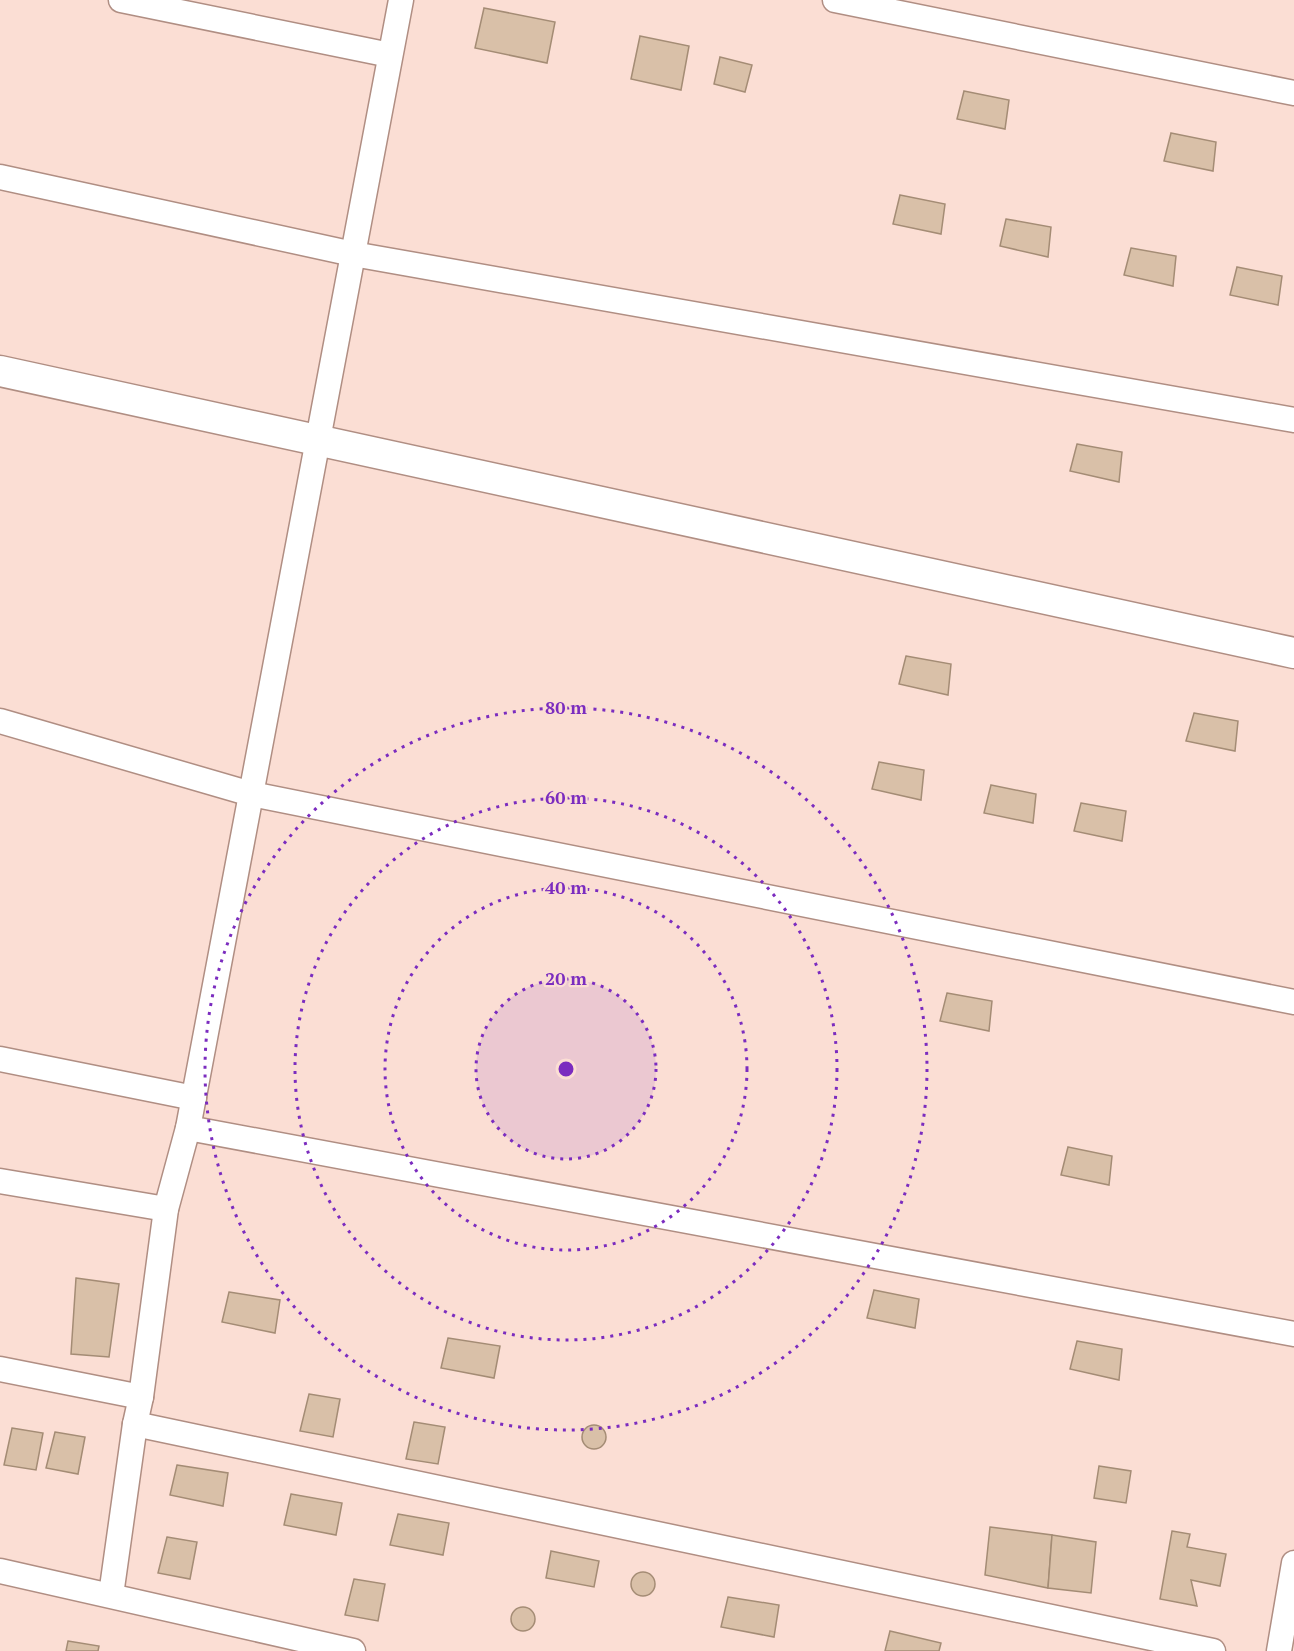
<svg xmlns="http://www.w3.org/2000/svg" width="1294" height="1651" viewBox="0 0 1294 1651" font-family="'PT Serif',serif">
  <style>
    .building { fill: #d9c0a8; stroke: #a48c75; stroke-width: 1.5 }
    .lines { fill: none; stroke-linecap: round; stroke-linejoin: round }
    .minor-casing { stroke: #b08e83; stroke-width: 27 }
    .tertiary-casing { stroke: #b08e83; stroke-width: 33 }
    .minor { stroke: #fff; stroke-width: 24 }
    .tertiary { stroke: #fff; stroke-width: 30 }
    .ring { fill: none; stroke: #7b2cbf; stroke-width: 3; stroke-dasharray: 3 6 }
    .centre { fill: #7b2cbf; stroke: #fbded4; stroke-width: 3 }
    .ring-label { font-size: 18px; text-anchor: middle; font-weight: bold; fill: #7b2cbf; stroke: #fbded4; stroke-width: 4.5; stroke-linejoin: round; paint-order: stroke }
  </style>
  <rect width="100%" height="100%" fill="#fbded4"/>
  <g class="building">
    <path d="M 484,8 L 555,22 L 547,63 L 475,48 Z"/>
    <path d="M 640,36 L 689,46 L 681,90 L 631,79 Z"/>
    <path d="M 720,57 L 752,65 L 745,92 L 714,84 Z"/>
    <path d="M 964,91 L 1009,100 L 1005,129 L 957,119 Z"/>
    <path d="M 1171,133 L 1216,142 L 1213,171 L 1164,161 Z"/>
    <path d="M 900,195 L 945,204 L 941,234 L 893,224 Z"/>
    <path d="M 1006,219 L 1051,227 L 1048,257 L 1000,246 Z"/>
    <path d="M 1131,248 L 1176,256 L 1173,286 L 1124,275 Z"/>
    <path d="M 1237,267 L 1282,276 L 1278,305 L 1230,295 Z"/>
    <path d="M 1077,444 L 1122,452 L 1119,482 L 1070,471 Z"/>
    <path d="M 906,656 L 951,664 L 948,695 L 899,684 Z"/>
    <path d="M 1194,713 L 1238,721 L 1235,751 L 1186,741 Z"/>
    <path d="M 879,762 L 924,770 L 921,800 L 872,789 Z"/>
    <path d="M 991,785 L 1036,794 L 1033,823 L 984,813 Z"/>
    <path d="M 1081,803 L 1126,811 L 1122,841 L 1074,831 Z"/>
    <path d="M 947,993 L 992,1001 L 989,1031 L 940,1021 Z"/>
    <path d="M 1068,1147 L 1112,1156 L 1109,1185 L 1061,1175 Z"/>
    <path d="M 76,1278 L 119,1284 L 109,1357 L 71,1354 Z"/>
    <path d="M 874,1290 L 919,1299 L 915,1328 L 867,1318 Z"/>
    <path d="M 229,1292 L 280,1300 L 275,1333 L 222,1322 Z"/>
    <path d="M 448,1338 L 500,1346 L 494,1378 L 441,1368 Z"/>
    <path d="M 1077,1341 L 1122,1349 L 1119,1380 L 1070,1369 Z"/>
    <path d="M 309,1394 L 340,1399 L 333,1437 L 300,1431 Z"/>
    <path d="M 414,1422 L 445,1427 L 438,1464 L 406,1459 Z"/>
    <circle cx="594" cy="1437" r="12"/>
    <path d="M 12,1428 L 43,1433 L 36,1470 L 4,1465 Z"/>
    <path d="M 55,1432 L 85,1437 L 78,1474 L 46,1468 Z"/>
    <path d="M 177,1465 L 228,1473 L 223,1506 L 170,1495 Z"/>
    <path d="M 1099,1466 L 1131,1471 L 1126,1503 L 1094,1498 Z"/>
    <path d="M 291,1494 L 342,1503 L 336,1535 L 284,1525 Z"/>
    <path d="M 398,1514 L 449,1523 L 443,1555 L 390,1545 Z"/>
    <path d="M 990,1527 L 1052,1535 L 1048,1588 L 985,1575 Z"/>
    <path d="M 1172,1531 L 1190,1534 L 1187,1547 L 1226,1554 L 1220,1586 L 1191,1580 L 1197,1606 L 1160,1599 Z"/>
    <path d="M 1052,1535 L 1096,1542 L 1091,1593 L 1048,1588 Z"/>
    <path d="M 167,1537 L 197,1542 L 190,1579 L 158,1573 Z"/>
    <path d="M 551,1551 L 599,1561 L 594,1587 L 546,1578 Z"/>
    <circle cx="643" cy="1584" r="12"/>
    <path d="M 354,1579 L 385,1584 L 378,1621 L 345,1615 Z"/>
    <path d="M 728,1597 L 779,1605 L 774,1637 L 721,1627 Z"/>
    <circle cx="523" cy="1619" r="12"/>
    <path d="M 890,1631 L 941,1643 L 939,1651 L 885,1651 Z"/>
    <path d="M 68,1641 L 99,1646 L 98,1651 L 66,1651 Z"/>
  </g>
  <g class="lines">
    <g class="minor-casing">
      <g id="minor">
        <path d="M 121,0 L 390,55"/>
        <path d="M 835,0 L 1294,93"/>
        <path d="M 0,177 L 353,254 L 1294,420"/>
        <path d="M 0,721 L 251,794 L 1294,1002"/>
        <path d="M 0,1059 L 194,1098"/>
        <path d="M 188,1128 L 1294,1334"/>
        <path d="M 0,1181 L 166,1209"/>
        <path d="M 0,1369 L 141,1397"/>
        <path d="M 135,1424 L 1213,1651"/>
        <path d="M 0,1571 L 353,1651"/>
        <path d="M 111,1595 L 135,1424 L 141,1397 L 166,1209 L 188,1128 L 401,0"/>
        <path d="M 1279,1651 L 1294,1563"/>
      </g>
    </g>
    <g class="tertiary-casing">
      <path id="tertiary" d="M 0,371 L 1294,653"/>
    </g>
    <use href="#minor" class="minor"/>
    <use href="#tertiary" class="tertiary"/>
  </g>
  <circle cx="566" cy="1069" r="90" fill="#7b2cbf" fill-opacity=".12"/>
  <g class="ring">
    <circle cx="566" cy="1069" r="90"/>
    <circle cx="566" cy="1069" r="181"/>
    <circle cx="566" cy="1069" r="271"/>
    <circle cx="566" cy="1069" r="361"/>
  </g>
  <circle cx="566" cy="1069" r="9" class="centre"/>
  <g class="ring-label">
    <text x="566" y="714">80 m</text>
    <text x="566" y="804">60 m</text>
    <text x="566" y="894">40 m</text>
    <text x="566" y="985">20 m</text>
  </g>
</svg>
